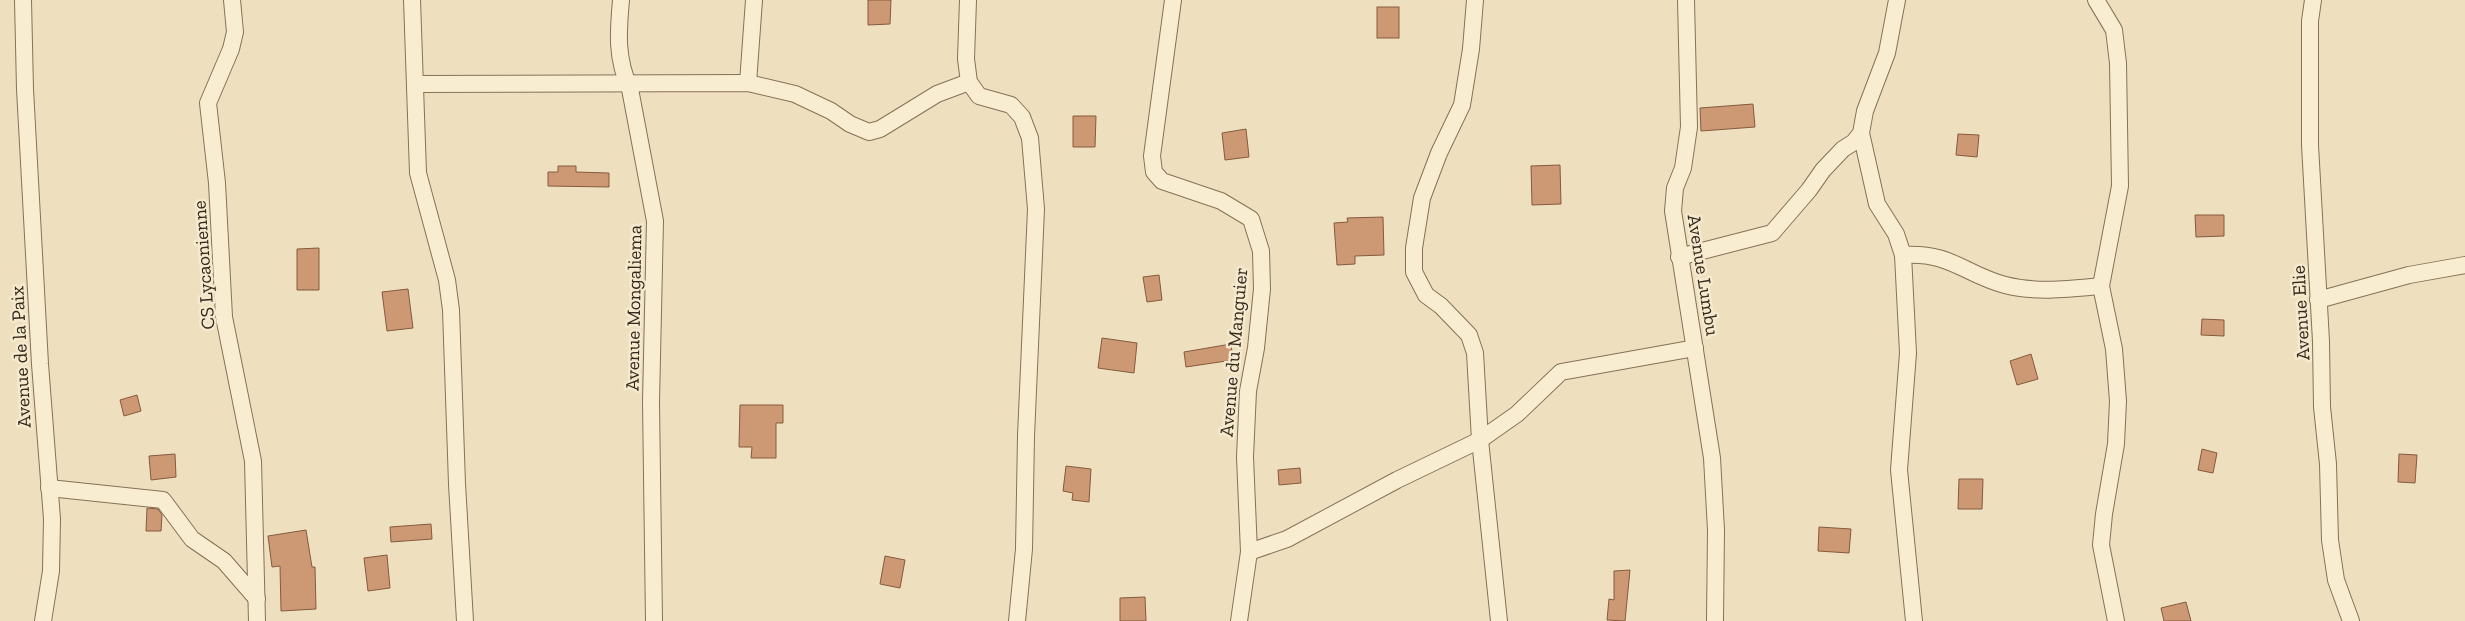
<svg xmlns="http://www.w3.org/2000/svg" width="2465" height="621" viewBox="0 0 2465 621" font-family="'Zilla Slab',serif">
  <style>
    .building { fill: #cc9974; stroke: #855a3d }
    .lines { fill: none; stroke-linecap: round; stroke-linejoin: round }
    .street-casing { stroke: #867157; stroke-width: 18 }
    .street { stroke: #f9edd1; stroke-width: 16 }
    .labels { text-anchor: middle; stroke-width: 5; stroke-linejoin: round; paint-order: stroke }
    .street-label { font-size: 19px; fill: #35281c; stroke: #f5eace }
  </style>
  <rect width="100%" height="100%" fill="#eee0bf"/>
  <g class="building">
    <path d="M 868,0 L 891,0 L 890,24 L 868,25 Z"/>
    <rect x="1377" y="7" width="22" height="31"/>
    <path d="M 1753,104 L 1755,127 L 1701,131 L 1700,108 Z"/>
    <path d="M 1073,116 L 1096,116 L 1095,147 L 1073,147 Z"/>
    <path d="M 1246,129 L 1249,157 L 1225,160 L 1222,133 Z"/>
    <path d="M 1958,134 L 1979,135 L 1977,157 L 1956,155 Z"/>
    <path d="M 1560,165 L 1561,204 L 1532,205 L 1531,166 Z"/>
    <path d="M 558,166 L 576,166 L 576,172 L 609,173 L 609,187 L 548,186 L 548,172 L 558,172 Z"/>
    <path d="M 2195,215 L 2224,215 L 2224,236 L 2196,237 Z"/>
    <path d="M 1383,217 L 1384,255 L 1355,256 L 1355,264 L 1337,265 L 1334,223 L 1348,222 L 1347,218 Z"/>
    <path d="M 319,248 L 319,290 L 297,290 L 297,249 Z"/>
    <path d="M 1159,275 L 1162,300 L 1147,302 L 1143,277 Z"/>
    <path d="M 408,289 L 413,328 L 387,331 L 382,292 Z"/>
    <path d="M 2202,319 L 2224,320 L 2224,336 L 2201,335 Z"/>
    <path d="M 1102,338 L 1137,343 L 1134,373 L 1098,368 Z"/>
    <path d="M 1231,344 L 1233,360 L 1186,367 L 1184,352 Z"/>
    <path d="M 2031,354 L 2038,379 L 2017,385 L 2010,361 Z"/>
    <path d="M 137,395 L 141,411 L 124,416 L 120,400 Z"/>
    <path d="M 740,405 L 783,405 L 783,423 L 776,423 L 776,458 L 751,458 L 752,447 L 739,447 Z"/>
    <path d="M 2202,449 L 2217,453 L 2213,473 L 2198,470 Z"/>
    <path d="M 175,454 L 176,477 L 151,480 L 149,456 Z"/>
    <path d="M 2399,454 L 2417,455 L 2415,483 L 2398,482 Z"/>
    <path d="M 1066,466 L 1091,469 L 1089,502 L 1072,500 L 1073,493 L 1063,491 Z"/>
    <path d="M 1300,468 L 1301,483 L 1279,485 L 1278,470 Z"/>
    <path d="M 1959,479 L 1983,479 L 1982,509 L 1958,509 Z"/>
    <path d="M 147,508 L 158,509 L 162,515 L 161,531 L 146,531 Z"/>
    <path d="M 431,524 L 432,539 L 391,542 L 390,527 Z"/>
    <path d="M 1819,527 L 1851,529 L 1849,553 L 1818,551 Z"/>
    <path d="M 306,530 L 312,567 L 315,567 L 316,609 L 281,611 L 280,566 L 272,567 L 268,536 Z"/>
    <path d="M 387,555 L 390,588 L 368,591 L 364,558 Z"/>
    <path d="M 885,556 L 905,560 L 900,588 L 880,584 Z"/>
    <path d="M 1630,570 L 1625,621 L 1607,620 L 1609,599 L 1614,600 L 1614,571 Z"/>
    <path d="M 1145,597 L 1146,621 L 1120,621 L 1120,598 Z"/>
    <path d="M 2186,602 L 2191,621 L 2164,621 L 2161,608 Z"/>
  </g>
  <g class="lines">
    <g class="street-casing">
      <g id="street">
        <path d="M 23,0 L 25,89 L 40,364 L 52,519 L 51,571 L 43,621"/>
        <path d="M 232,0 L 235,32 L 231,49 L 208,103 L 217,183 L 224,317 L 253,461 L 257,621"/>
        <path d="M 412,0 L 418,173 L 447,280 L 451,310 L 457,484 L 465,621"/>
        <path d="M 621,0 C 618,33 616,58 630,89 L 655,221 L 651,402 L 654,621"/>
        <path d="M 968,0 L 966,59 L 969,82 L 979,96 L 1011,105 L 1022,117 L 1030,138 L 1036,209 L 1026,436 L 1024,549 L 1017,621"/>
        <path d="M 1173,0 L 1152,156 L 1154,172 L 1162,181 L 1221,201 L 1251,219 L 1261,251 L 1262,289 L 1256,348 L 1248,391 L 1245,457 L 1249,552 L 1239,621"/>
        <path d="M 1475,0 L 1471,49 L 1462,105 L 1439,153 L 1422,198 L 1414,248 L 1414,272 L 1426,295 L 1441,306 L 1469,335 L 1475,353 L 1480,440 L 1499,621"/>
        <path d="M 1686,0 L 1689,127 L 1683,168 L 1675,188 L 1673,211 L 1712,458 L 1716,530 L 1715,621"/>
        <path d="M 2096,0 L 2114,30 L 2118,63 L 2120,186 L 2101,286 L 2114,349 L 2118,401 L 2116,444 L 2104,514 L 2101,545 L 2116,621"/>
        <path d="M 2313,0 L 2310,21 L 2310,145 L 2321,341 L 2322,407 L 2328,464 L 2330,540 L 2336,580 L 2351,621"/>
        <path d="M 748,83 L 754,0"/>
        <path d="M 415,84 L 748,83 L 795,94 L 831,111 L 850,124 L 869,132 L 880,129 L 937,94 L 969,82"/>
        <path d="M 1861,133 L 1877,204 L 1896,234 L 1903,255 L 1908,353 L 1899,470 L 1914,621"/>
        <path d="M 1903,255 C 1951,252 1964,274 2005,285 C 2036,293 2069,289 2101,286"/>
        <path d="M 1679,257 L 1772,233 L 1809,190 L 1823,170 L 1843,149 L 1854,142 L 1861,133 L 1865,111 L 1887,53 L 1897,0"/>
        <path d="M 2318,300 L 2409,275 L 2465,265"/>
        <path d="M 49,488 L 163,500 L 192,539 L 224,561 L 257,599"/>
        <path d="M 1249,552 L 1287,539 L 1397,480 L 1480,440 L 1517,414 L 1561,372 L 1695,348"/>
      </g>
    </g>
    <use href="#street" class="street"/>
  </g>
  <g class="labels">
    <g class="street-label">
      <text transform="translate(203 265) rotate(-94)" y="7">CS Lycaonienne</text>
      <text transform="translate(1704 275) rotate(81)" y="7">Avenue Lumbu</text>
      <text transform="translate(633 308) rotate(-89)" y="7">Avenue Mongaliema</text>
      <text transform="translate(2300 313) rotate(-93)" y="7">Avenue Elie</text>
      <text transform="translate(1233 352) rotate(-85)" y="7">Avenue du Manguier</text>
      <text transform="translate(20 357) rotate(-93)" y="7">Avenue de la Paix</text>
    </g>
  </g>
</svg>
